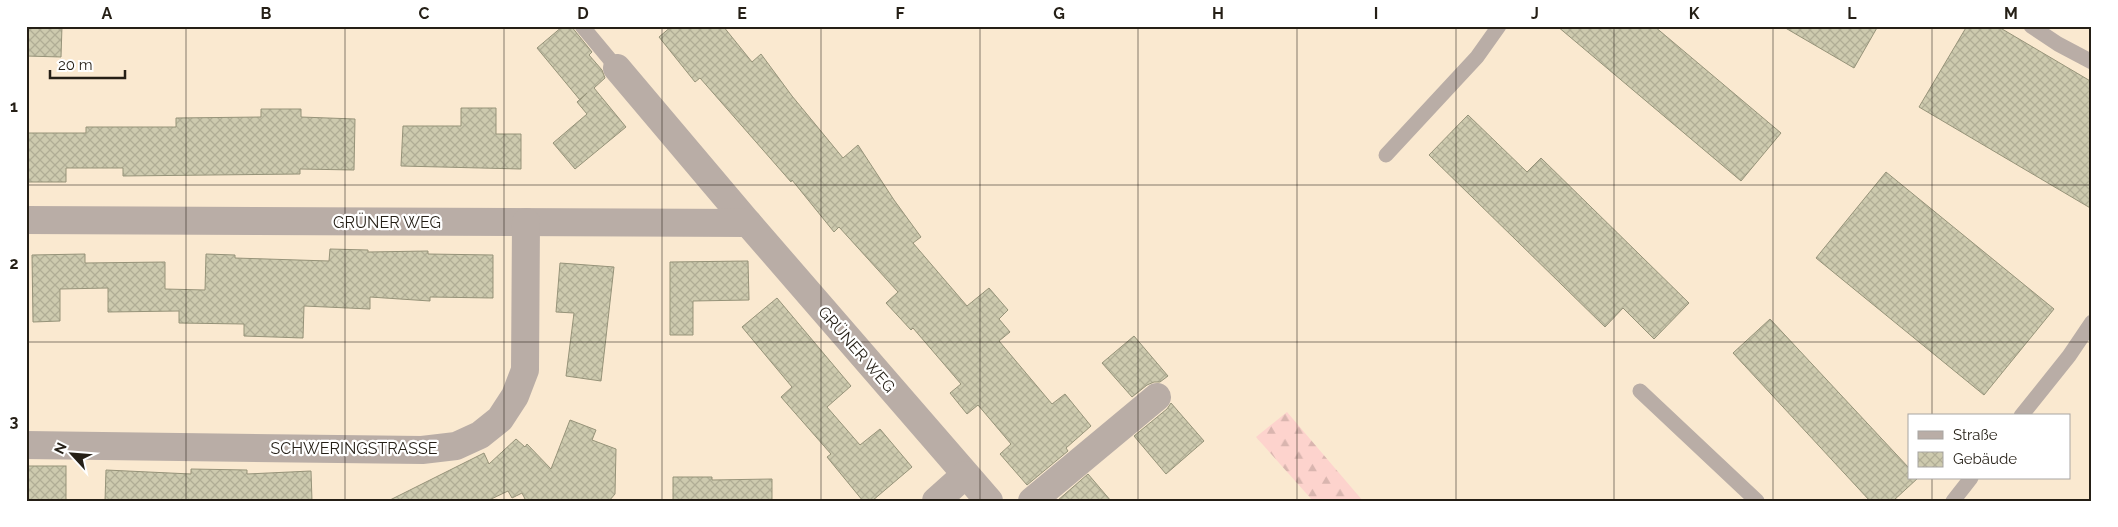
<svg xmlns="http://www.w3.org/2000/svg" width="2118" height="527" viewBox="0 0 2118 527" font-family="Raleway,sans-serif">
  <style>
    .forest { fill: url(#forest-firs) }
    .building { fill: url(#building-cross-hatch); stroke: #969379 }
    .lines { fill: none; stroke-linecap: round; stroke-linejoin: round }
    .service { stroke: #b9ada6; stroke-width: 15 }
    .minor { stroke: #b9ada6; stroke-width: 28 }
    .grid { fill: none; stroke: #251f16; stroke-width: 1; stroke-opacity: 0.55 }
    .labels { text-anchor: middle; stroke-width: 4.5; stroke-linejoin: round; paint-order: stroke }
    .street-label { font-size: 16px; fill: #251f16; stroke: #fff }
    .neatline { fill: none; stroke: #251f16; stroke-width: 2 }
    .grid-label { font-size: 16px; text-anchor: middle; font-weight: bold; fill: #251f16 }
  </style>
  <defs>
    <pattern id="forest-firs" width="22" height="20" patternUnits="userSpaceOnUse" patternTransform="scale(1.25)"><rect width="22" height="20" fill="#fdd3cd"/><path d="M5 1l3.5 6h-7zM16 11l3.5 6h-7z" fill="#d9b5af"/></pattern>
    <pattern id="building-cross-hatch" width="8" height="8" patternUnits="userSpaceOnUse" patternTransform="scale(1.25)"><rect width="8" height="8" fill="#cdcaae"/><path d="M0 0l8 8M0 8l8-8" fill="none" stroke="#b0ad95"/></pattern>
  </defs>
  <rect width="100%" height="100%" fill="#fae9d0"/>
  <path class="forest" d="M 1287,412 L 1363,501 L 1313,501 L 1256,437 Z"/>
  <g class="building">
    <path d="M 26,26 L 62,26 L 61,57 L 26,56 Z"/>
    <path d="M 563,26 L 571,26 L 592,52 L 589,55 L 602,70 L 605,78 L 594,88 L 626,127 L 575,169 L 553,143 L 587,114 L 577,102 L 587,93 L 580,100 L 537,48 Z"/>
    <path d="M 672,26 L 723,26 L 752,62 L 761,54 L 792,96 L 843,158 L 858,145 L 894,200 L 921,237 L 913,243 L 967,306 L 989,288 L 1008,310 L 999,319 L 1010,332 L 999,341 L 1052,404 L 1065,394 L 1091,426 L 1066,448 L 1068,451 L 1027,485 L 1000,454 L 1011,444 L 978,405 L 967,414 L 950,393 L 961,384 L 913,328 L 911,330 L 886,303 L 898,292 L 839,227 L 834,232 L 792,180 L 791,182 L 700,78 L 695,82 L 659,37 Z"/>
    <path d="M 1557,26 L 1654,26 L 1781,133 L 1741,181 Z"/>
    <path d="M 1782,26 L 1878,26 L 1854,68 Z"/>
    <path d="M 1967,26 L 1997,26 L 2092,82 L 2092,209 L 1919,107 Z"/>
    <path d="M 461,108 L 496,108 L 496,134 L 521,134 L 521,169 L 401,166 L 403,126 L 461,126 Z"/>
    <path d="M 261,109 L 301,109 L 301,117 L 355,119 L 354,170 L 300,169 L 300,174 L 123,176 L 123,168 L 66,168 L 66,182 L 26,182 L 26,133 L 86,133 L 86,127 L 176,127 L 176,118 L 261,117 Z"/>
    <path d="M 1468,115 L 1527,172 L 1541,158 L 1689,303 L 1654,339 L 1623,308 L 1605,327 L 1429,155 Z"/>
    <path d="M 1886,172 L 2054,309 L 1984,395 L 1816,258 Z"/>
    <path d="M 330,249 L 368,250 L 368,252 L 428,251 L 428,254 L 493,255 L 493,298 L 430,297 L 430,301 L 370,297 L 370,309 L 304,306 L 303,338 L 244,336 L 244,324 L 179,323 L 179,311 L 108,312 L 108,288 L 60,289 L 60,321 L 33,322 L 32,255 L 85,254 L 85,263 L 165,262 L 165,289 L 205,290 L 206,254 L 235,255 L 235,258 L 329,261 Z"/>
    <path d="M 748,261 L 749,300 L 693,301 L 693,335 L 670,335 L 670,262 Z"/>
    <path d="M 560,263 L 614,267 L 601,381 L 566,376 L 574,313 L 556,312 Z"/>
    <path d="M 777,298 L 851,386 L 827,407 L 860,445 L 880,429 L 912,467 L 872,501 L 863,501 L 827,457 L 831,454 L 781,397 L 792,387 L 742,327 Z"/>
    <path d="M 1770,319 L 1909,468 L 1909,478 L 1918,478 L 1893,501 L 1870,501 L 1733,353 Z"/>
    <path d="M 1134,336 L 1168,376 L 1160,382 L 1154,382 L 1147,385 L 1132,397 L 1102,363 Z"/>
    <path d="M 1171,403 L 1204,441 L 1166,474 L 1134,436 L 1167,409 Z"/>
    <path d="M 570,420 L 596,430 L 592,440 L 616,449 L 615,494 L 609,501 L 526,501 L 522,493 L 512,498 L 508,491 L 487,501 L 388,501 L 484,453 L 489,464 L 516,439 L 525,447 L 527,444 L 551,469 Z"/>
    <rect x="26" y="466" width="40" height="35"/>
    <path d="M 191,469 L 247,470 L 247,474 L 311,471 L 312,501 L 105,501 L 106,470 L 191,474 Z"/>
    <path d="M 1088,474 L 1111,501 L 1057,501 Z"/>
    <path d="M 673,477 L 712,477 L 712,480 L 772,479 L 772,501 L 673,501 Z"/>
  </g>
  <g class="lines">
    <g class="service">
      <path d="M 582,26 L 617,68"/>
      <path d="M 2031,26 L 2058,44 L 2092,62"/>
      <path d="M 1386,155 L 1477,57 L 1499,26"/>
      <path d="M 1640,391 L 1757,501"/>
      <path d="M 2021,416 L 2069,356 L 2092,322"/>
      <path d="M 1953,501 L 1971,478"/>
    </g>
    <g class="minor">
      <path d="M 617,68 L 748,223"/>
      <path d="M 26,220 L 748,223 L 989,501"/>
      <path d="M 26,445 L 422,450 L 456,446 L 480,435 L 500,419 L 515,396 L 525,370 L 526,222"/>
      <path d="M 936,501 L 965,475"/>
      <path d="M 1032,501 L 1157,397"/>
    </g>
  </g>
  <path class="grid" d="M 186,26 L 186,501M 345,26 L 345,501M 504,26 L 504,501M 662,26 L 662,501M 821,26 L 821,501M 980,26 L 980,501M 1138,26 L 1138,501M 1297,26 L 1297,501M 1456,26 L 1456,501M 1614,26 L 1614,501M 1773,26 L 1773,501M 1932,26 L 1932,416M 26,185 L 2092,185M 26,342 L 2092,342M 1932,478 L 1932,501"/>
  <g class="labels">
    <g class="street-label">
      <text x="387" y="228">GRÜNER WEG</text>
      <text transform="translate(857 349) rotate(49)" y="6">GRÜNER WEG</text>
      <text x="354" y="454">SCHWERINGSTRASSE</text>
    </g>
  </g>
  <rect width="2118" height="527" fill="none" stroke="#ffffff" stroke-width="55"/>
  <rect x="1908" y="414" width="162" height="65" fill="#ffffff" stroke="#a8a5a2"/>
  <rect x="1918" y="431" width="25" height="8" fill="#b9ada6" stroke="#a8a5a2"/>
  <text x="1953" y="440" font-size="15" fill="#251f16">Straße</text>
  <rect x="1918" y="452" width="25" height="15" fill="url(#building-cross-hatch)" stroke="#a8a5a2"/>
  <text x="1953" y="464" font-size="15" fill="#251f16">Gebäude</text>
  <g transform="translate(72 454) rotate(296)" stroke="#ffffff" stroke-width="4" paint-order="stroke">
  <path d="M0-4L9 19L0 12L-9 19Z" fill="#251f16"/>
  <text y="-8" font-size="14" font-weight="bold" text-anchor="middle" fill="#251f16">N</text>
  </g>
  <path d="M50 70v8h75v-8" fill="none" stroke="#251f16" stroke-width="2.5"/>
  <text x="58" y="70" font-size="15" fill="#251f16" stroke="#ffffff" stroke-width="4" paint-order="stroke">20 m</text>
  <rect x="28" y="28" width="2062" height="472" class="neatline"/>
  <g class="grid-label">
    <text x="107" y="19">A</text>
    <text x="266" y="19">B</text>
    <text x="424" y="19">C</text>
    <text x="583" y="19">D</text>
    <text x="742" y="19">E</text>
    <text x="900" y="19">F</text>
    <text x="1059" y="19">G</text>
    <text x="1218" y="19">H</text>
    <text x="1376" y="19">I</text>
    <text x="1535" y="19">J</text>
    <text x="1694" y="19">K</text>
    <text x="1852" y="19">L</text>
    <text x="2011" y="19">M</text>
    <text x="14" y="112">1</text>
    <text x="14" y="269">2</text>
    <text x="14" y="427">3</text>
  </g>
</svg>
